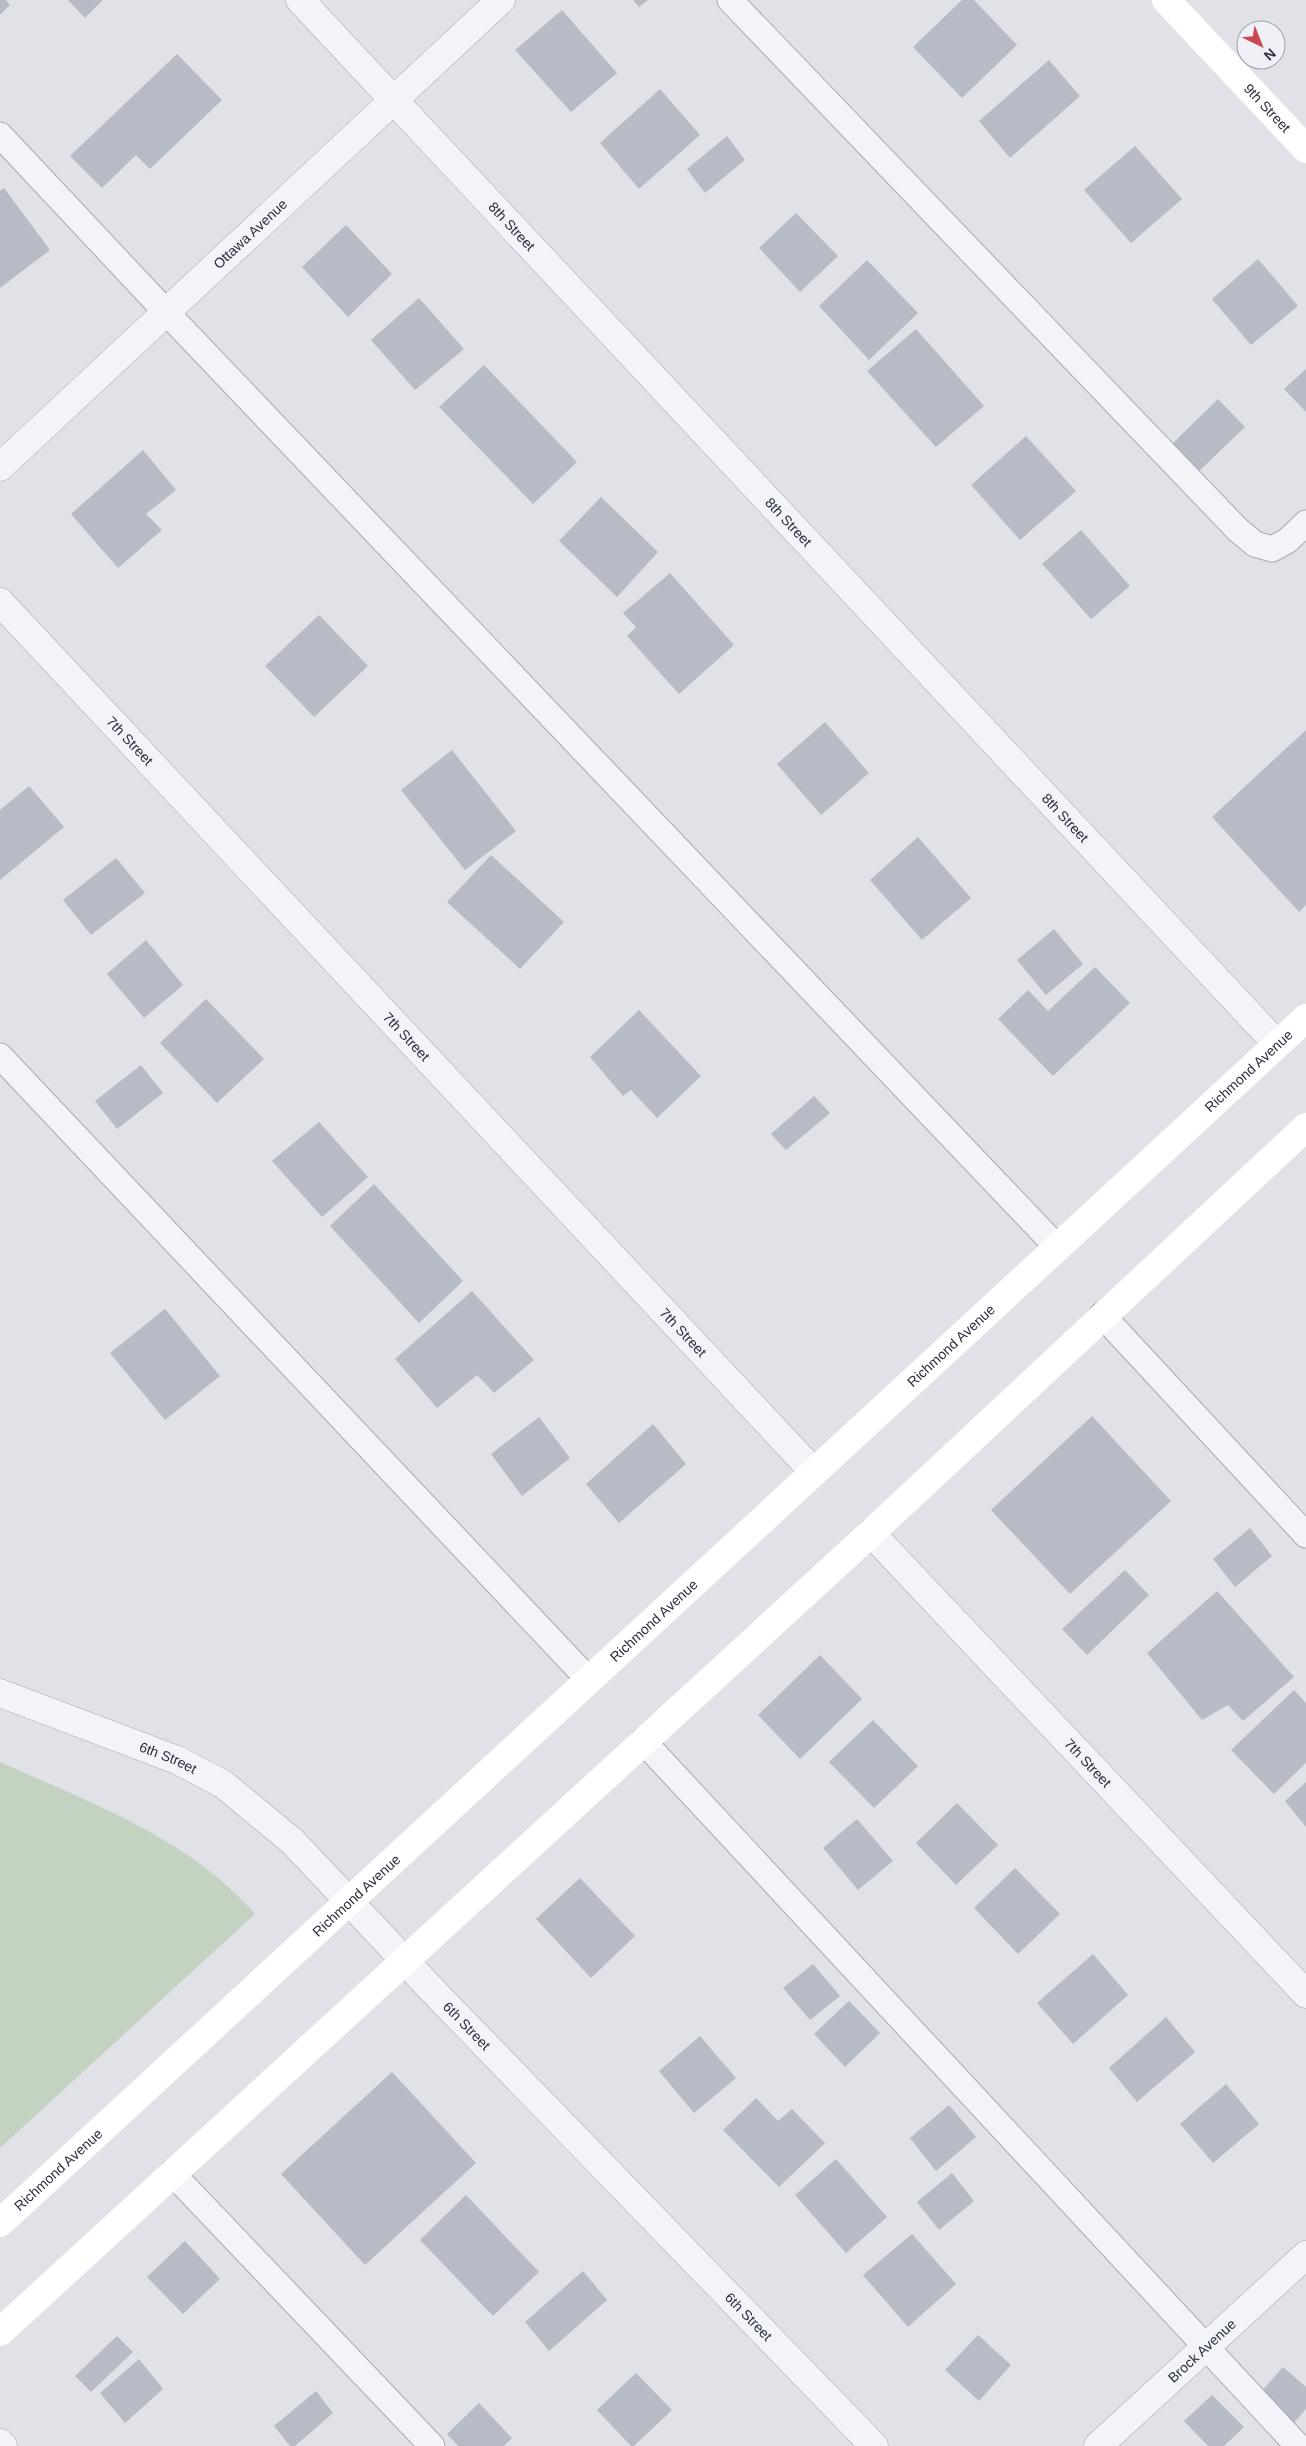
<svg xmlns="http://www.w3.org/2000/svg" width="1306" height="2446" viewBox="0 0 1306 2446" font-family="Arial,sans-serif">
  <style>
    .green { fill: #c4d2c1 }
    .building { fill: #b7bbc5 }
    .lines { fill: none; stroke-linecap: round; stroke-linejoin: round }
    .lane-casing { stroke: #a5a9b2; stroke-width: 27 }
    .street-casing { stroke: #a5a9b2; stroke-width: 29 }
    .lane { stroke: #f2f4f7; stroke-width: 25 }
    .street { stroke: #f2f4f7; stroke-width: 28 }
    .secondary { stroke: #fff; stroke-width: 28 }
    .labels { text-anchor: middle; stroke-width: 4; stroke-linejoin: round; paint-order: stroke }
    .street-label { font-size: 14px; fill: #292f3f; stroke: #eff1f6 }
  </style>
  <rect width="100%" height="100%" fill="#e0e2e8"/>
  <path class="green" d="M 0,1762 C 91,1803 188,1837 255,1914 L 0,2148 Z"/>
  <g class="building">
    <path d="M 0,0 L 6,0 L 10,5 L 0,15 Z"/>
    <path d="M 68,0 L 103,0 L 85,18 Z"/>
    <path d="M 633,0 L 648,0 L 639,7 Z"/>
    <path d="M 962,0 L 974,0 L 1017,45 L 962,98 L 913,47 Z"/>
    <path d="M 562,10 L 617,73 L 571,112 L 515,50 Z"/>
    <path d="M 177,54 L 222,100 L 150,169 L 136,155 L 102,188 L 70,156 Z"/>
    <path d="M 1049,60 L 1080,96 L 1010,158 L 979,121 Z"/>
    <path d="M 660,89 L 700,135 L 639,189 L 600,143 Z"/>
    <path d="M 727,136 L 745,160 L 705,193 L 687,169 Z"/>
    <path d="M 1135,146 L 1182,199 L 1131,243 L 1084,190 Z"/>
    <path d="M 4,188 L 50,250 L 0,288 L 0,191 Z"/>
    <path d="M 796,213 L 838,256 L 800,292 L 759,248 Z"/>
    <path d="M 346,225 L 392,274 L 348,317 L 302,267 Z"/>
    <path d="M 1258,259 L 1298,306 L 1251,345 L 1212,299 Z"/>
    <path d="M 867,260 L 918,313 L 869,360 L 819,306 Z"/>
    <path d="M 419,298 L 464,349 L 415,390 L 371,340 Z"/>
    <path d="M 916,329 L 984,406 L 936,447 L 867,371 Z"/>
    <path d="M 484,365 L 577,462 L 533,504 L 439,407 Z"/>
    <path d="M 1306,369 L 1306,412 L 1284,389 Z"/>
    <path d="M 1218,399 L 1245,427 L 1196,474 L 1170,446 Z"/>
    <path d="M 1026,436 L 1076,491 L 1020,540 L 971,485 Z"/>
    <path d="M 143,450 L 176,490 L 146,514 L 162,530 L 118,568 L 71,514 Z"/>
    <path d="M 601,497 L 658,552 L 617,597 L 559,541 Z"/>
    <path d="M 1081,530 L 1130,586 L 1091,619 L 1042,564 Z"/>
    <path d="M 670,573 L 734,645 L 679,694 L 627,636 L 636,627 L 623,613 Z"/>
    <path d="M 319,615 L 368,666 L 314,717 L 265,666 Z"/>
    <path d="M 825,722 L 869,773 L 821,815 L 777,764 Z"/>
    <path d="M 1306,730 L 1306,905 L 1299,912 L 1212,817 Z"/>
    <path d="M 452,750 L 516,831 L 465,870 L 401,790 Z"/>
    <path d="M 29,786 L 64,827 L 0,880 L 0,810 Z"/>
    <path d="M 918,837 L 971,898 L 922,940 L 870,880 Z"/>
    <path d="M 491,855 L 564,922 L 520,969 L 447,902 Z"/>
    <path d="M 116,858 L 145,893 L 91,935 L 63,900 Z"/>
    <path d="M 1054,929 L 1083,964 L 1046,995 L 1017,960 Z"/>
    <path d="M 146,940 L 183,985 L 144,1018 L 107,974 Z"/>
    <path d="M 1095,967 L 1130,1003 L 1053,1076 L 998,1019 L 1028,990 L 1048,1011 Z"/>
    <path d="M 206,999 L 264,1059 L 217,1103 L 160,1043 Z"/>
    <path d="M 639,1010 L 701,1076 L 657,1118 L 631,1090 L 623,1096 L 590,1057 Z"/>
    <path d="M 141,1065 L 163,1093 L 117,1129 L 95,1101 Z"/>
    <path d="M 814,1096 L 830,1113 L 786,1150 L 771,1134 Z"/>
    <path d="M 319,1122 L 368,1177 L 322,1217 L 272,1161 Z"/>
    <path d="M 374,1184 L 463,1281 L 419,1323 L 330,1226 Z"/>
    <path d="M 472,1291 L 534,1360 L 494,1393 L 477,1375 L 437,1408 L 395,1359 Z"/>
    <path d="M 165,1309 L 220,1376 L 165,1420 L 110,1353 Z"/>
    <path d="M 1092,1416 L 1171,1501 L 1070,1594 L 991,1510 Z"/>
    <path d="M 539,1417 L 570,1458 L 522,1496 L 491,1454 Z"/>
    <path d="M 653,1424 L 686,1464 L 619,1523 L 586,1484 Z"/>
    <path d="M 1250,1528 L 1272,1556 L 1235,1587 L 1213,1559 Z"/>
    <path d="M 1125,1570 L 1149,1595 L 1087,1655 L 1062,1629 Z"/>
    <path d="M 1217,1591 L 1294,1677 L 1243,1721 L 1228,1705 L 1202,1720 L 1147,1653 Z"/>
    <path d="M 820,1655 L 862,1699 L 800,1759 L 758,1715 Z"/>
    <path d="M 1294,1690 L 1306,1703 L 1306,1763 L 1274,1794 L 1231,1750 Z"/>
    <path d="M 873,1720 L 918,1766 L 874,1808 L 829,1762 Z"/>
    <path d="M 1306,1782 L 1306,1827 L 1285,1801 Z"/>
    <path d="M 957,1803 L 998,1845 L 956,1885 L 916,1843 Z"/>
    <path d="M 857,1819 L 893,1861 L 858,1890 L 823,1848 Z"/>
    <path d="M 1015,1868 L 1060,1914 L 1018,1954 L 974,1908 Z"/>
    <path d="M 580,1878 L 635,1936 L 591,1978 L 536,1919 Z"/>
    <path d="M 1093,1954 L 1128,1995 L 1073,2044 L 1037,2003 Z"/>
    <path d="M 813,1964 L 840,1996 L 810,2020 L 783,1988 Z"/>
    <path d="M 849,2001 L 880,2033 L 845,2067 L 814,2034 Z"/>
    <path d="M 1166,2017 L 1195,2052 L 1137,2102 L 1109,2068 Z"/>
    <path d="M 700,2036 L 736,2078 L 694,2113 L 659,2071 Z"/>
    <path d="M 392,2072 L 476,2163 L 365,2265 L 281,2174 Z"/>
    <path d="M 1226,2084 L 1259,2124 L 1213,2163 L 1180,2124 Z"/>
    <path d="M 756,2098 L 778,2121 L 792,2109 L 825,2143 L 779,2187 L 723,2130 Z"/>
    <path d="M 949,2105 L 976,2137 L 936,2171 L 910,2138 Z"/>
    <path d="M 836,2159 L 887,2217 L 846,2253 L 795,2195 Z"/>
    <path d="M 952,2173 L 974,2201 L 939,2230 L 917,2202 Z"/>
    <path d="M 466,2195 L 539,2272 L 493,2316 L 420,2240 Z"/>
    <path d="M 912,2234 L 956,2284 L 908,2327 L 863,2275 Z"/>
    <path d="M 185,2241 L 220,2279 L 183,2314 L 147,2277 Z"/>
    <path d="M 583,2271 L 607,2300 L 549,2351 L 525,2322 Z"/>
    <path d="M 978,2335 L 1011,2365 L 979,2401 L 945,2370 Z"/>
    <path d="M 117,2336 L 133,2352 L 91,2392 L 75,2376 Z"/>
    <path d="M 139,2359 L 163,2389 L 125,2423 L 100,2393 Z"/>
    <path d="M 1283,2367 L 1306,2387 L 1306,2409 L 1293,2424 L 1260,2393 Z"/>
    <path d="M 636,2373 L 672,2410 L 634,2446 L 631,2446 L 597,2410 Z"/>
    <path d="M 316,2391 L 333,2413 L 295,2446 L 290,2446 L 274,2426 Z"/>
    <path d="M 1212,2395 L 1244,2427 L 1224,2446 L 1208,2446 L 1184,2421 Z"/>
    <path d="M 479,2403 L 512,2438 L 504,2446 L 458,2446 L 447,2434 Z"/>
  </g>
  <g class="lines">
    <g class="lane-casing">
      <g id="lane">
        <path d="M 730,0 L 1238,530 L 1255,544 L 1272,549 L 1287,541 L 1306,523"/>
        <path d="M 0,135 L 166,312 L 1057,1247"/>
        <path d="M 0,1056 L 589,1680"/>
        <path d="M 1102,1315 L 1306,1535"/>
        <path d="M 643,1741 L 1298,2446"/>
        <path d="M 172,2173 L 432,2446"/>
      </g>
    </g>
    <g class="street-casing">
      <g id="street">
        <path id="s1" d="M 300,0 L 1277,1044"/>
        <path id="s2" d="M 0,467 L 501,0"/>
        <path id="s3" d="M 0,602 L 813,1471"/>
        <path id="s4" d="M 871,1533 L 1306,1994"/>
        <path id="s5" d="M 0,1693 L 177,1760 L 223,1784 L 293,1842 L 437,1995 L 874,2446"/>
        <path d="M 0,2443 L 3,2446"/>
        <path id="s6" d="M 1098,2446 L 1306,2255"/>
      </g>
    </g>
    <use href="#lane" class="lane"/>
    <use href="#street" class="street"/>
    <g class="secondary">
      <path id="s7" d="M 1166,0 L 1306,149"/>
      <path id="s8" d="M 0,2223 C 437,1823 870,1419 1306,1018"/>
      <path d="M 0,2332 L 871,1533 L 1306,1127"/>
    </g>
  </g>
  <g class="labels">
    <g class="street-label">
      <text dy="5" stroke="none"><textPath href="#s7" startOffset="148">9th Street</textPath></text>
      <text dy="5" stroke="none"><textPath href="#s1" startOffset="310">8th Street</textPath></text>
      <text dy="5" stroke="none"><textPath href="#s2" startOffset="342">Ottawa Avenue</textPath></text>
      <text dy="5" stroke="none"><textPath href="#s1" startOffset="715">8th Street</textPath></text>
      <text dy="5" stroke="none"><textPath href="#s3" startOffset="190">7th Street</textPath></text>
      <text dy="5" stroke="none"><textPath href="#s1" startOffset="1120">8th Street</textPath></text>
      <text dy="5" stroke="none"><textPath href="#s3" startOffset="595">7th Street</textPath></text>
      <text dy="5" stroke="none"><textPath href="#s8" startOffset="1699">Richmond Avenue</textPath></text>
      <text dy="5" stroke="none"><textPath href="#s3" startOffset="1000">7th Street</textPath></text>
      <text dy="5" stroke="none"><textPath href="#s8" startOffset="1294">Richmond Avenue</textPath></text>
      <text dy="5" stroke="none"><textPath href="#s8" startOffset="889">Richmond Avenue</textPath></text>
      <text dy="5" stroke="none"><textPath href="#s5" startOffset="180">6th Street</textPath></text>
      <text dy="5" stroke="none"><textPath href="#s4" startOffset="316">7th Street</textPath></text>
      <text dy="5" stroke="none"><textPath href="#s8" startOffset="484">Richmond Avenue</textPath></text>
      <text dy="5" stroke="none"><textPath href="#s5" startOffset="585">6th Street</textPath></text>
      <text dy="5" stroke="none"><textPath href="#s8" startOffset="79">Richmond Avenue</textPath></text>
      <text dy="5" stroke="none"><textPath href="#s5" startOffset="990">6th Street</textPath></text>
      <text dy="5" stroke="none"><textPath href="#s6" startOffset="141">Brock Avenue</textPath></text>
    </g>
  </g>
  <g transform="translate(1261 45) rotate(137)"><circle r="24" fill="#eff1f6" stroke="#a0a3ad"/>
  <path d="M0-4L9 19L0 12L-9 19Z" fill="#cb4850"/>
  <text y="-8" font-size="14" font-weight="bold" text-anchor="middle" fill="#292f3f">N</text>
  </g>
</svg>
